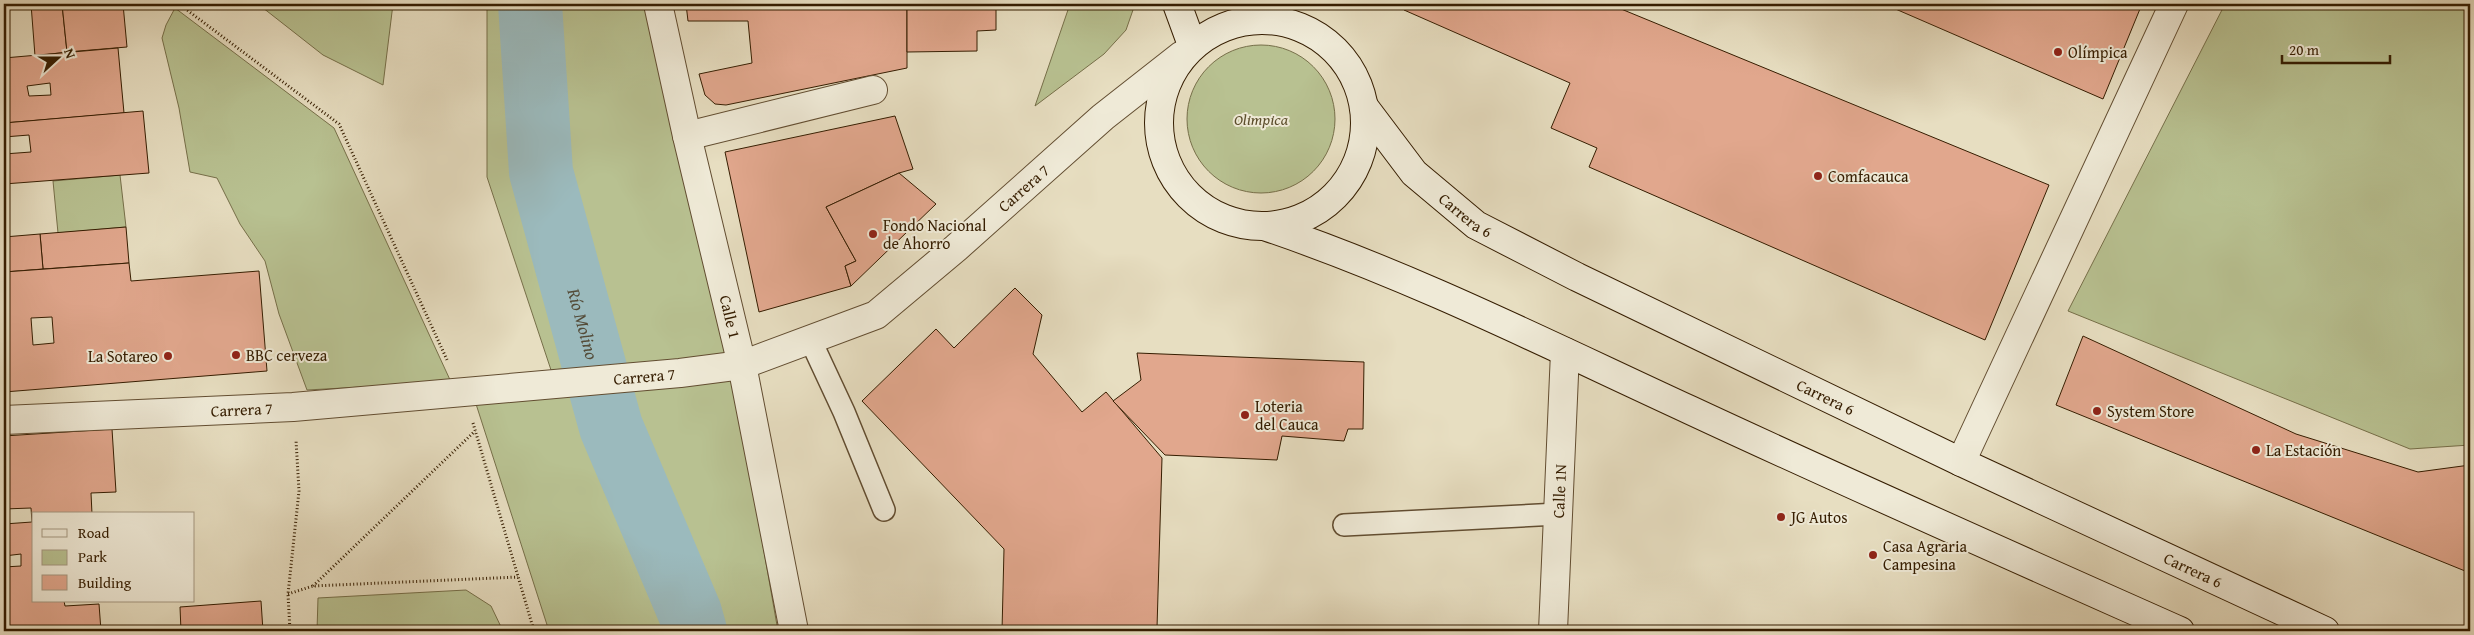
<svg xmlns="http://www.w3.org/2000/svg" width="2474" height="635" viewBox="0 0 2474 635" font-family="'Gentium Book Plus',serif">
  <style>
    .green { fill: #b8c191; stroke: #766f49 }
    .lines { fill: none; stroke-linecap: round; stroke-linejoin: round }
    .river { stroke: #9bbabd; stroke-width: 64 }
    .building { fill: #e1a78d; stroke: #351d01; fill-rule: evenodd }
    .service-casing { stroke: #624d31; stroke-width: 24 }
    .minor-casing { stroke: #624d31; stroke-width: 30 }
    .tertiary-casing { stroke: #624d31; stroke-width: 30 }
    .secondary-casing { stroke: #351d01; stroke-width: 30 }
    .path { stroke: #351d01; stroke-width: 3; stroke-dasharray: 1 2.5; stroke-linecap: butt }
    .service { stroke: #efead7; stroke-width: 21 }
    .minor { stroke: #efead7; stroke-width: 28 }
    .tertiary { stroke: #efead7; stroke-width: 28 }
    .secondary { stroke: #efead7; stroke-width: 28 }
    .poi-dot { fill: #8f2418; stroke: #efead7; stroke-width: 2 }
    .labels { text-anchor: middle; stroke-width: 4; stroke-linejoin: round; paint-order: stroke }
    .poi-label { font-size: 16px; fill: #351d01; stroke: #efead7; text-anchor: start }
    .park-label { font-size: 16px; font-style: italic; fill: #5c4e2c; stroke: #efead7 }
    .street-label { font-size: 16px; fill: #351d01; stroke: #efead7 }
    .water-label { font-size: 18px; font-style: italic; fill: #544c39; stroke: #efead7 }
  </style>
  <rect width="100%" height="100%" fill="#e7dec1"/>
  <filter id="stains"><feTurbulence type="fractalNoise" baseFrequency=".004" numOctaves="4"/><feColorMatrix values="0 0 0 0 .2 0 0 0 0 .09 0 0 0 0 .02 0 0 0 .5 -.17"/></filter>
  <radialGradient id="worn" r=".72"><stop offset=".6" stop-color="#630" stop-opacity="0"/><stop offset="1" stop-color="#630" stop-opacity=".3"/></radialGradient>
  <g class="green">
    <path d="M 258,4 L 393,4 L 383,85 L 323,55 Z"/>
    <path d="M 487,4 L 644,4 L 674,137 L 730,356 L 551,370 L 487,177 Z"/>
    <path d="M 1070,4 L 1134,4 L 1134,7 L 1126,30 L 1104,54 L 1035,106 Z"/>
    <path d="M 2225,4 L 2470,4 L 2470,445 L 2410,449 L 2068,311 Z"/>
    <path d="M 175,8 L 334,128 L 451,382 L 307,390 L 279,314 L 265,261 L 240,224 L 217,178 L 190,172 L 179,108 L 162,38 L 166,25 Z"/>
    <circle cx="1261" cy="119" r="74"/>
    <path d="M 120,175 L 126,227 L 58,233 L 53,181 Z"/>
    <path d="M 4,184 L 9,237 L 4,237 Z"/>
    <path d="M 733,375 L 778,631 L 549,631 L 476,404 Z"/>
    <path d="M 466,590 L 491,606 L 503,631 L 317,631 L 318,598 Z"/>
  </g>
  <g class="lines">
    <path class="river" id="s1" d="M 530,4 L 541,172 L 611,427 L 690,613 L 695,631"/>
  </g>
  <g class="building">
    <path d="M 31,4 L 62,4 L 67,52 L 35,56 Z"/>
    <path d="M 62,4 L 123,4 L 127,47 L 67,52 Z"/>
    <path d="M 686,4 L 907,4 L 907,68 L 726,105 L 715,104 L 705,95 L 699,74 L 752,63 L 748,21 L 688,21 Z"/>
    <path d="M 907,4 L 996,4 L 996,30 L 977,31 L 977,51 L 907,52 Z"/>
    <path d="M 1407,4 L 1609,4 L 2049,185 L 1985,340 L 1589,167 L 1597,148 L 1551,128 L 1570,83 L 1404,10 Z"/>
    <path d="M 1884,4 L 2142,4 L 2103,99 Z"/>
    <path d="M 118,48 L 124,113 L 4,123 L 4,58 ZM 50,83 L 51,95 L 29,96 L 27,86 Z"/>
    <path d="M 143,111 L 149,173 L 4,184 L 4,154 L 31,152 L 29,135 L 4,137 L 4,123 Z"/>
    <path d="M 895,116 L 913,169 L 899,173 L 826,207 L 856,261 L 845,266 L 851,286 L 759,312 L 725,152 Z"/>
    <path d="M 899,173 L 936,204 L 851,286 L 845,266 L 856,261 L 826,207 Z"/>
    <path d="M 126,227 L 129,263 L 43,269 L 40,234 Z"/>
    <path d="M 40,234 L 43,269 L 4,272 L 4,237 Z"/>
    <path d="M 129,263 L 131,281 L 259,271 L 267,371 L 4,392 L 4,272 ZM 52,317 L 54,343 L 33,345 L 31,318 Z"/>
    <path d="M 1015,288 L 1042,315 L 1033,354 L 1082,412 L 1106,392 L 1162,458 L 1157,628 L 1098,626 L 1098,631 L 1002,631 L 1004,549 L 862,401 L 936,329 L 954,348 Z"/>
    <path d="M 2083,336 L 2296,434 L 2418,472 L 2470,465 L 2470,573 L 2056,405 Z"/>
    <path d="M 1137,353 L 1364,362 L 1363,429 L 1348,429 L 1344,441 L 1282,436 L 1277,460 L 1165,455 L 1113,401 L 1141,380 Z"/>
    <path d="M 112,429 L 116,492 L 91,493 L 92,514 L 34,514 L 34,601 L 64,601 L 65,606 L 99,604 L 101,631 L 4,631 L 4,567 L 21,566 L 21,554 L 4,556 L 4,524 L 32,522 L 31,508 L 4,509 L 4,436 Z"/>
    <path d="M 261,601 L 263,631 L 181,631 L 180,607 Z"/>
  </g>
  <g class="lines">
    <g class="service-casing">
      <g id="service">
        <path d="M 810,339 L 844,412 L 884,510"/>
        <path d="M 1344,525 L 1558,514"/>
      </g>
    </g>
    <g class="minor-casing">
      <g id="minor">
        <path id="s2" d="M 658,4 L 687,136 L 742,365 L 794,631"/>
        <path d="M 687,136 L 873,90"/>
        <path d="M 1961,462 L 2174,4"/>
        <path id="s3" d="M 1553,631 L 1565,352"/>
      </g>
    </g>
    <g class="tertiary-casing">
      <g id="tertiary">
        <path id="s4" d="M 4,420 L 293,407 L 680,373 L 742,365 L 876,315 L 956,248 L 1103,117 L 1182,55"/>
      </g>
    </g>
    <g class="secondary-casing">
      <g id="secondary">
        <path d="M 1177,4 L 1192,45"/>
        <circle cx="1262" cy="123" r="103"/>
        <path id="s5" d="M 1365,108 L 1414,173 L 1476,225 L 1577,277 L 1961,462 L 2325,631"/>
        <path d="M 1267,227 C 1412,276 1551,346 1690,410 C 1853,486 2016,558 2180,631"/>
      </g>
    </g>
    <g class="path">
      <path d="M 179,4 L 339,124 L 448,362"/>
      <path d="M 473,423 L 534,631"/>
      <path d="M 313,586 L 475,431"/>
      <path d="M 288,594 L 313,586 L 518,577"/>
      <path d="M 290,631 L 288,594 L 299,491 L 296,440"/>
    </g>
    <use href="#service" class="service"/>
    <use href="#minor" class="minor"/>
    <use href="#tertiary" class="tertiary"/>
    <use href="#secondary" class="secondary"/>
  </g>
  <g class="poi-dot">
    <circle cx="2058" cy="52" r="5"/>
    <circle cx="1818" cy="176" r="5"/>
    <circle cx="873" cy="234" r="5"/>
    <circle cx="236" cy="355" r="5"/>
    <circle cx="168" cy="356" r="5"/>
    <circle cx="2097" cy="411" r="5"/>
    <circle cx="1245" cy="415" r="5"/>
    <circle cx="2256" cy="450" r="5"/>
    <circle cx="1781" cy="517" r="5"/>
    <circle cx="1873" cy="555" r="5"/>
  </g>
  <g class="labels">
    <g class="poi-label">
      <text x="2068" y="58">Olímpica</text>
      <text x="1828" y="182">Comfacauca</text>
      <text x="883" y="231">Fondo Nacional<tspan x="883" dy="18">de Ahorro</tspan></text>
      <text x="246" y="361">BBC cerveza</text>
      <text x="158" y="362" text-anchor="end">La Sotareo</text>
      <text x="1255" y="412">Loteria<tspan x="1255" dy="18">del Cauca</tspan></text>
      <text x="2107" y="417">System Store</text>
      <text x="2266" y="456">La Estación</text>
      <text x="1791" y="523">JG Autos</text>
      <text x="1883" y="552">Casa Agraria<tspan x="1883" dy="18">Campesina</tspan></text>
    </g>
    <g class="park-label">
      <text x="1261" y="125">Olimpica</text>
    </g>
    <g class="street-label">
      <text dy="6" stroke="none"><textPath href="#s4" startOffset="1078">Carrera 7</textPath></text>
      <text dy="6" stroke="none"><textPath href="#s5" startOffset="148">Carrera 6</textPath></text>
      <text dy="6" stroke="none"><textPath href="#s2" startOffset="321">Calle 1</textPath></text>
      <text dy="6" stroke="none"><textPath href="#s4" startOffset="642">Carrera 7</textPath></text>
      <text dy="6" stroke="none"><textPath href="#s5" startOffset="552">Carrera 6</textPath></text>
      <text dy="6" stroke="none"><textPath href="#s4" startOffset="238">Carrera 7</textPath></text>
      <text dy="6" stroke="none"><textPath href="#s3" startOffset="140">Calle 1N</textPath></text>
      <text dy="6" stroke="none"><textPath href="#s5" startOffset="958">Carrera 6</textPath></text>
    </g>
    <g class="water-label">
      <text dy="6" stroke="none"><textPath href="#s1" startOffset="326">Río Molino</textPath></text>
    </g>
  </g>
  <rect width="2474" height="635" fill="none" stroke="#e7dec1" stroke-width="20"/>
  <rect x="5" y="5" width="2464" height="625" fill="none" stroke="#351d01" stroke-width="2.5"/>
  <rect x="10" y="10" width="2454" height="615" fill="none" stroke="#351d01"/>
  <rect x="32" y="512" width="162" height="90" fill="#efead7" stroke="#a59881"/>
  <rect x="42" y="529" width="25" height="8" fill="#efead7" stroke="#a59881"/>
  <text x="78" y="538" font-size="15" fill="#351d01">Road</text>
  <rect x="42" y="550" width="25" height="15" fill="#b8c191" stroke="#a59881"/>
  <text x="78" y="562" font-size="15" fill="#351d01">Park</text>
  <rect x="42" y="575" width="25" height="15" fill="#e1a78d" stroke="#a59881"/>
  <text x="78" y="588" font-size="15" fill="#351d01">Building</text>
  <g transform="translate(58 58) rotate(69)" stroke="#efead7" stroke-width="4" paint-order="stroke">
  <path d="M0-4L9 19L0 12L-9 19Z" fill="#351d01"/>
  <text y="-8" font-size="14" font-weight="bold" text-anchor="middle" fill="#351d01">N</text>
  </g>
  <path d="M2282 55v8h108v-8" fill="none" stroke="#351d01" stroke-width="2.5"/>
  <text x="2289" y="55" font-size="15" fill="#351d01" stroke="#efead7" stroke-width="4" paint-order="stroke">20 m</text>
  <rect width="100%" height="100%" filter="url(#stains)"/>
  <rect width="100%" height="100%" fill="url(#worn)"/>
</svg>
